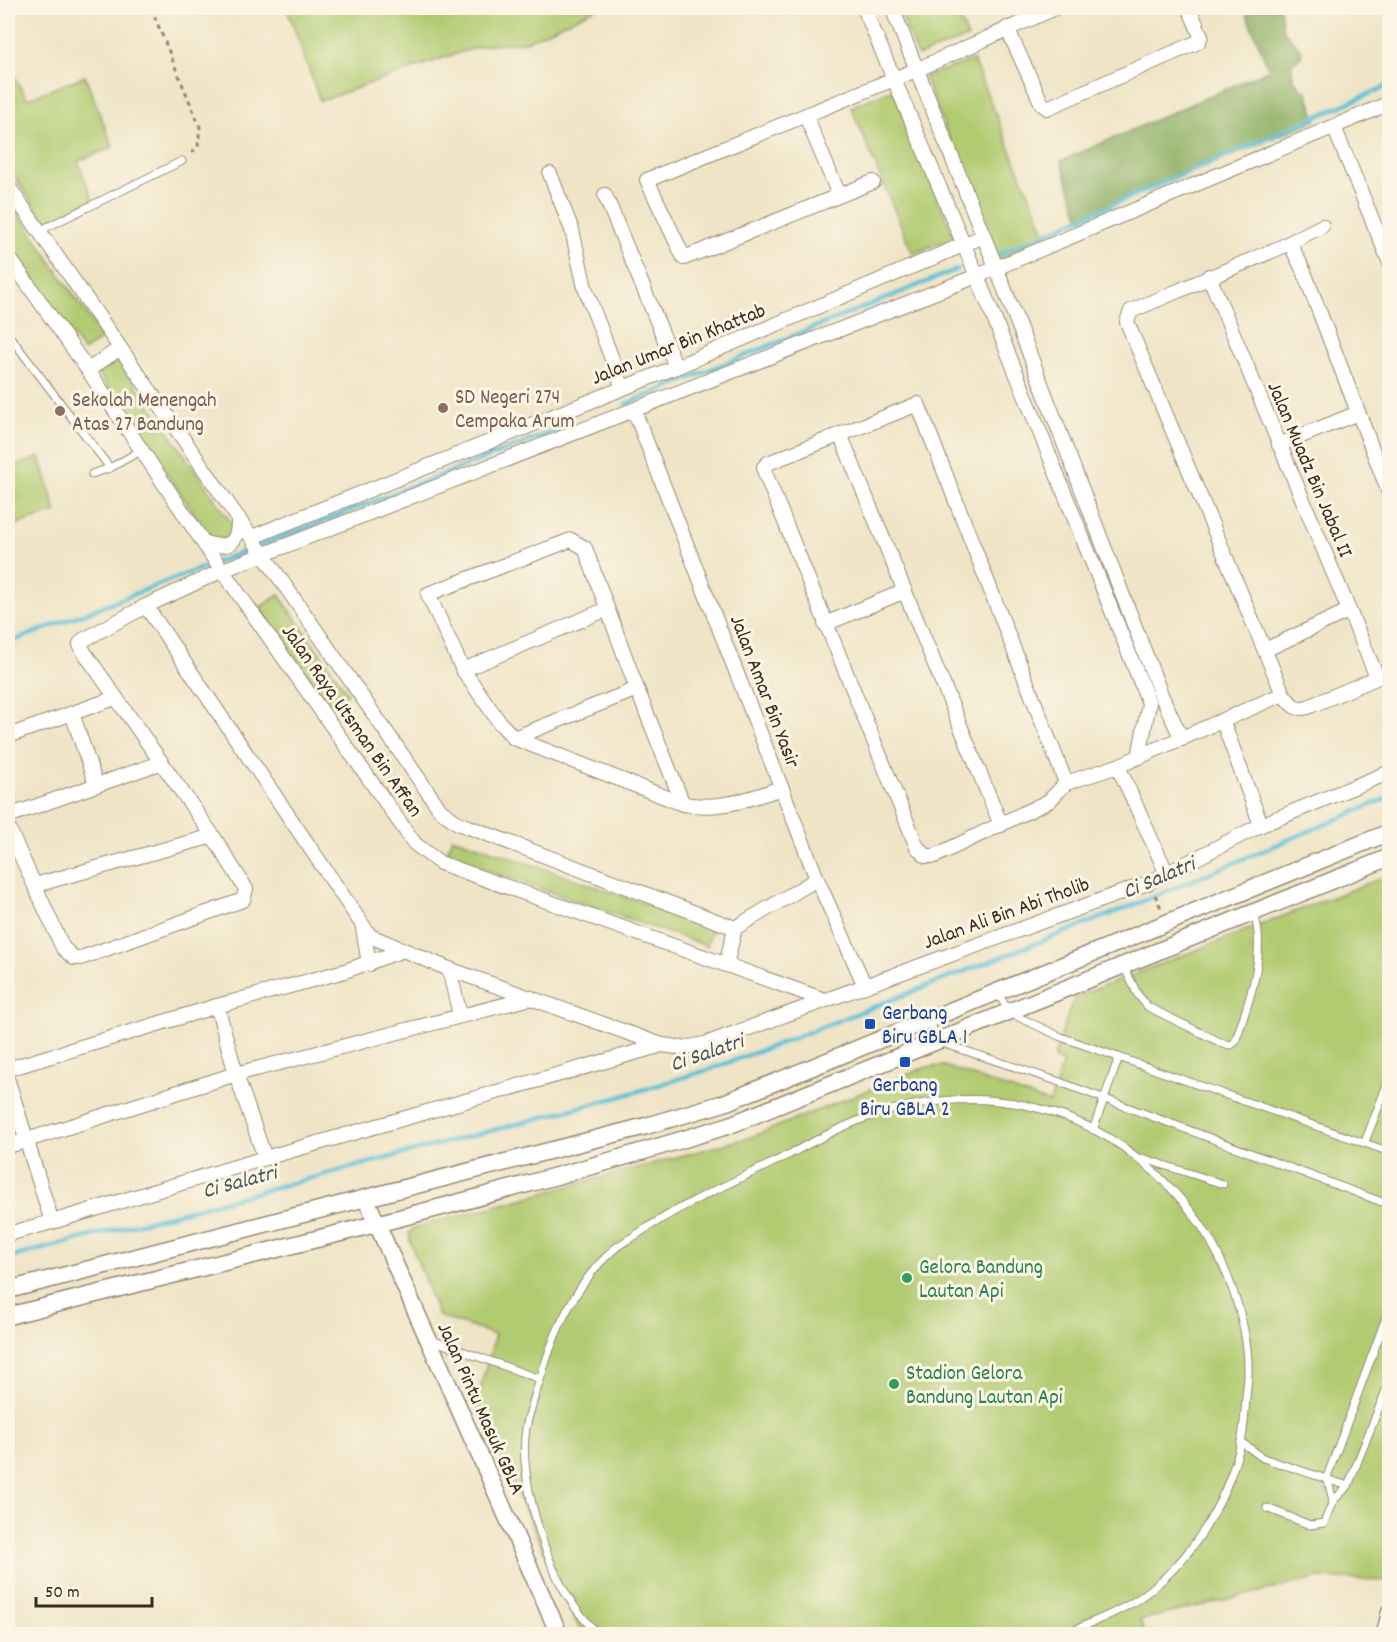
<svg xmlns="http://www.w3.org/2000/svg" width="1397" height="1642" viewBox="0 0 1397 1642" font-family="Dekko,sans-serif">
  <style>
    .green { fill: #b1cb71; stroke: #767a48; stroke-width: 1.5 }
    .forest { fill: #8caf63; stroke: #646c40; stroke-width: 1.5 }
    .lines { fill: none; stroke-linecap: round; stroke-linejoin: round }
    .stream { stroke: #5ac0d7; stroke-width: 4.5 }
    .service-casing { stroke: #958772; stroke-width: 9 }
    .minor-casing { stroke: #958772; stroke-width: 16 }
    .tertiary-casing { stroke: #958772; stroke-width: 19 }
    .path { stroke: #958772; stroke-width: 3; stroke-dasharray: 4.5 4.5; stroke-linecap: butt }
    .service { stroke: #fff; stroke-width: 7 }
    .minor { stroke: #fff; stroke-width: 14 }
    .tertiary { stroke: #fff; stroke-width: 16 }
    .education-dot { fill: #8d6e63; stroke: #fcf5e5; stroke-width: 2 }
    .transit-dot { fill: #1a4fb4; stroke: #fcf5e5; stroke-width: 2 }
    .leisure-dot { fill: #2e9e5b; stroke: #fcf5e5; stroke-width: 2 }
    .labels { text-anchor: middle; stroke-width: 6; stroke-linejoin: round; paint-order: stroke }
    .street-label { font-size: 21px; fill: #3b2a1e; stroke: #fcf5e5 }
    .education-label { font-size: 21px; fill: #785e54; stroke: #fcf5e5; text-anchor: start }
    .transit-label { font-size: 21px; fill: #164399; stroke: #fcf5e5; text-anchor: start }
    .leisure-label { font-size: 21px; fill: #27864d; stroke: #fcf5e5; text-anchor: start }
    .water-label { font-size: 22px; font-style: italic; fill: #445756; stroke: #fcf5e5 }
  </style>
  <rect width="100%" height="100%" fill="#fcf5e5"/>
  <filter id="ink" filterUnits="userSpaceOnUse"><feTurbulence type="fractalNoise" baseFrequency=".0167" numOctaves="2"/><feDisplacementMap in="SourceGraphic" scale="12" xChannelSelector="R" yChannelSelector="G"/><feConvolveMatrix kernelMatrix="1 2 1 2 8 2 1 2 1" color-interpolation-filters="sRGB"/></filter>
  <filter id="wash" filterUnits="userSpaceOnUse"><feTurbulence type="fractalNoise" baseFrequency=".008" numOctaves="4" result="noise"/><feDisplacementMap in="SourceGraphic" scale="24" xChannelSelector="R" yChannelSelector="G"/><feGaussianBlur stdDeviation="1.35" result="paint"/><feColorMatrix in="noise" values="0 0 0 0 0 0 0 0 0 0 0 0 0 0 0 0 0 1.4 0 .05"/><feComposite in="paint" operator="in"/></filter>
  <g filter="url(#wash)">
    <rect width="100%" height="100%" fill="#efe4c6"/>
    <g class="green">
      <path d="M 287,8 L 597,8 L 525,42 L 485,45 L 452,55 L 320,101 Z"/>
      <path d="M 898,8 L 955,8 L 968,37 L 918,56 Z"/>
      <path d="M 973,60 L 1047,237 L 999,259 L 924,77 Z"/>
      <path d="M 8,65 L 27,99 L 85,76 L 113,147 L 78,161 L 93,200 L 45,222 L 8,167 Z"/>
      <path d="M 893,89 L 954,237 L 913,254 L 851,107 Z"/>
      <path d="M 8,198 L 103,338 L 83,351 L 8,242 Z"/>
      <path d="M 119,360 L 232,524 L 231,532 L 225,539 L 211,538 L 98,373 Z"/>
      <path d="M 40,457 L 56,512 L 8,527 L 8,468 Z"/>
      <path d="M 279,595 L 348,693 L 329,707 L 259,608 Z"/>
      <path d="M 452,837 L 713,927 L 707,946 L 446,856 Z"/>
      <path d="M 1389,875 L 1390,1578 L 1387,1581 L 1319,1578 L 1140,1620 L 1145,1634 L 582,1634 L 476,1404 L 495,1335 L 438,1316 L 410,1241 L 409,1233 L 414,1228 L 751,1137 L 926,1067 L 944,1066 L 1050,1103 L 1063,1062 L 1054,1058 L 1071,1005 L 1078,996 Z"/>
    </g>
    <path class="forest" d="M 1244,8 L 1280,8 L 1283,30 L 1302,51 L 1301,57 L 1292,63 C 1291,77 1295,84 1307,92 L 1316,120 L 1080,219 L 1061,161 L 1269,70 Z"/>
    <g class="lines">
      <g class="stream">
        <path d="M 1000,253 L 1390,85"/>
        <path d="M 626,404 L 958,269"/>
        <path d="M 8,643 L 573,424"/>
        <path d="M 8,1258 L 619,1097 L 711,1069 L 786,1041 L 1129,907 L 1390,797"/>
      </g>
    </g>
  </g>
  <g filter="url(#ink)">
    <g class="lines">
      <g class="service-casing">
        <g id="service">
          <path d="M 39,231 L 182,161"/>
          <path d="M 8,334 L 110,468"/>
          <path d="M 92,474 L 110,468 L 142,450"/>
          <path d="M 1124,967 L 1138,995 L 1148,1007 L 1224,1044 L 1231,1045 L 1235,1042 C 1249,1003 1267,954 1254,913"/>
          <path d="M 997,992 L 1010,1013 L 1061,1037 L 1390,1152"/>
          <path d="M 929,1020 L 939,1042 L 1057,1081 L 1390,1205"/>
          <path d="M 1093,1130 L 1119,1057"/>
          <path d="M 1365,1142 L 1390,1077"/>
          <path d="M 1142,1158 L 1223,1184"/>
          <path d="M 432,1340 L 540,1379"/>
          <path d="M 1241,1442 L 1263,1458 L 1348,1486"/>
          <path d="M 1333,1501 L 1327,1477 L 1390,1307"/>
          <path d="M 1267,1508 L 1310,1525 L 1324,1523 L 1333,1501 L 1348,1486 L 1390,1380"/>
          <path d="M 597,1634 C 589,1624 579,1614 572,1603 C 545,1563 518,1477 526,1428 C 530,1408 538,1387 544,1367 C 557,1325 579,1281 612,1251 C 619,1244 630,1239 639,1233 C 679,1206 722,1187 766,1166 C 801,1149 837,1127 874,1115 C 995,1077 1109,1110 1189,1209 C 1224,1252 1254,1330 1247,1387 C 1245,1405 1245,1425 1241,1443 C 1225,1505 1191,1563 1138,1599 C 1116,1614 1089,1623 1066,1634"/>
        </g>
      </g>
      <g class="minor-casing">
        <g id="minor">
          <path d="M 864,8 L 977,276 L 1149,703 L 1139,757"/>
          <path d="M 892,8 L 996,267 L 1162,697 L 1182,739"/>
          <path d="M 1007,28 L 1042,104 L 1047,108 L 1198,42 L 1201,36 L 1189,8"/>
          <path d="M 806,116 L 839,195"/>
          <path d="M 1334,127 L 1390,263"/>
          <path d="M 550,174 L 572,230 L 585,288 L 623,388"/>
          <path d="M 873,182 L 684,258 L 647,180 L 916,70 L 1055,8"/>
          <path d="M 8,186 L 441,811 L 458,823 L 735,928"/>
          <path d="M 605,195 L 676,367"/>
          <path d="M 1322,226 L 1279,248 L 1131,311 L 1127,322 L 1283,694 C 1291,704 1295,711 1308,707 L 1390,672"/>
          <path d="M 1290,243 L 1304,272 L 1390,495"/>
          <path d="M 8,256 L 88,370 L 219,566 L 415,844 L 440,863 L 825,1000"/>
          <path d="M 1209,276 L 1377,677"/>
          <path d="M 88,370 L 119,349"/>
          <path d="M 634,410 L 817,879 L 865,986"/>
          <path d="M 840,434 L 1001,825"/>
          <path d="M 1279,445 L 1358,413"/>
          <path d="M 252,537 L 676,367 L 984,236"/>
          <path d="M 205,543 C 230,550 239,543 238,517"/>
          <path d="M 146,606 L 370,936 L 449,969 L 662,1045"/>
          <path d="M 607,609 L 463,670 L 500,723 L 514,738 L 637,689 L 683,804 C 723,810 744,800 782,788"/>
          <path d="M 825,624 L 905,591"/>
          <path d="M 1265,650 L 1348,611"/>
          <path d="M 463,670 L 428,594 L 571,540 L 585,548 L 637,689"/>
          <path d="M 72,713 L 96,785"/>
          <path d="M 1223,722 L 1261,825"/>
          <path d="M 8,736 L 115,698"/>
          <path d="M 514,738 L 683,804"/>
          <path d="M 1118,766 L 1167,874"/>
          <path d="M 1066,783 L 918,404 L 768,463 L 764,467 L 765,473 L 917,847 L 926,856 L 935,856 L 1049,801 L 1066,783 L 1118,766 L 1283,694"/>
          <path d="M 8,816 L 160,763"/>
          <path d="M 8,827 L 63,948 L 74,958 L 81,958 L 243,900 L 246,889 L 213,836 L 84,652 L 80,644 L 83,640 L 146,606 L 223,570 L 977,276 L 1390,103"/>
          <path d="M 35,885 L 213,836"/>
          <path d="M 363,928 L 369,964"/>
          <path d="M 726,965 L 735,928 L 817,879"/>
          <path d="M 449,969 L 460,1015"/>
          <path d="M 8,1069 L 217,1006 L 345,971 L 404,950"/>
          <path d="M 8,1081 L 52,1222 L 8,1234"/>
          <path d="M 8,1146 L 236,1074 L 531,998"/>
          <path d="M 265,1158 L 662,1045 L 684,1048 L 705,1044 L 1148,883 L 1261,825 L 1390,772"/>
          <path d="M 52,1222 L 265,1158 L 236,1074 L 217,1006"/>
        </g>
      </g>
      <g class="tertiary-casing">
        <g id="tertiary">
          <path d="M 366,1199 L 559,1634"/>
          <path d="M 8,1290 L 646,1126 L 724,1103 L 1390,832"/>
          <path d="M 8,1316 C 249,1255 493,1199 730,1125 L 1390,857"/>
          <path d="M 1385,1634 L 1390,1612"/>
        </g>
      </g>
      <g class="path">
        <path d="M 151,8 L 200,127 L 198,147 L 190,154"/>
        <path d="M 1155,895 L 1161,908"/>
      </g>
      <use href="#service" class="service"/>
      <use href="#minor" class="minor"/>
      <use href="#tertiary" class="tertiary"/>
    </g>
  </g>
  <g class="education-dot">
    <circle cx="443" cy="408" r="6"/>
    <circle cx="60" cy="411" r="6"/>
  </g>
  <g class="transit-dot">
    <rect x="864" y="1018" width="12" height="12" rx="3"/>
    <rect x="899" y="1056" width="12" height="12" rx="3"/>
  </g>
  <g class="leisure-dot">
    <circle cx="907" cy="1278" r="6"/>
    <circle cx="894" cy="1384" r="6"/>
  </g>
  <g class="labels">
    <g class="street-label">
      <text transform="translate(678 343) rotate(-22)" y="7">Jalan Umar Bin Khattab</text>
      <text transform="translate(1311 469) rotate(67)" y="7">Jalan Muadz Bin Jabal II</text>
      <text transform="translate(766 691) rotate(69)" y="7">Jalan Amar Bin Yasir</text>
      <text transform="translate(353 720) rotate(55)" y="7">Jalan Raya Utsman Bin Affan</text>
      <text transform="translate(1006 912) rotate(-20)" y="7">Jalan Ali Bin Abi Tholib</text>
      <text transform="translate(482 1408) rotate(66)" y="7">Jalan Pintu Masuk GBLA</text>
    </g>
    <g class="education-label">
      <text x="455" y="403">SD Negeri 274<tspan x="455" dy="24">Cempaka Arum</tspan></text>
      <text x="72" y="406">Sekolah Menengah<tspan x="72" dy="24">Atas 27 Bandung</tspan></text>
    </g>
    <g class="transit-label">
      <text x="882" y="1019">Gerbang<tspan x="882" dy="24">Biru GBLA 1</tspan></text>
      <text x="905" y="1091" text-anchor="middle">Gerbang<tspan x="905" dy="24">Biru GBLA 2</tspan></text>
    </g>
    <g class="leisure-label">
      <text x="919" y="1273">Gelora Bandung<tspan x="919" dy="24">Lautan Api</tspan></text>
      <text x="906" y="1379">Stadion Gelora<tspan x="906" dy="24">Bandung Lautan Api</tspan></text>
    </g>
    <g class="water-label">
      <text transform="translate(1158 876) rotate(-23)" y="8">Ci Salatri</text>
      <text transform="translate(706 1051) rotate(-19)" y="8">Ci Salatri</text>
      <text transform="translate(239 1180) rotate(-15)" y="8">Ci Salatri</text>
    </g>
  </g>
  <rect width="1397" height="1642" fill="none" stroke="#fcf5e5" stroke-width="30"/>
  <path d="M36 1597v9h116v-9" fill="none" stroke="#3b2a1e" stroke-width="3"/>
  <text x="45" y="1597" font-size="18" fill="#3b2a1e" stroke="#fcf5e5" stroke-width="4.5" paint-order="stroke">50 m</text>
</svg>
